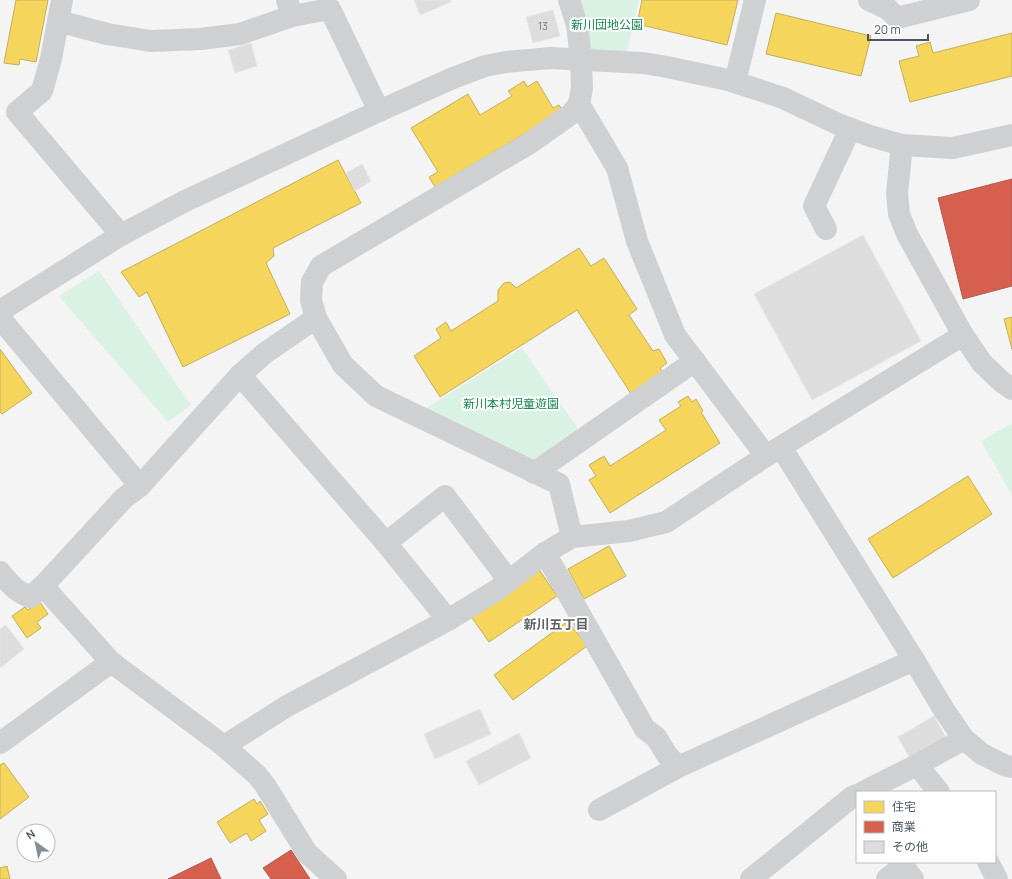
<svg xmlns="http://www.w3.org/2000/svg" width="1012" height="879" viewBox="0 0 1012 879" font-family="Manrope,'Noto Sans JP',sans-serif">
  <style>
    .green { fill: #d9f2e3 }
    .homes { fill: #f6d55c; stroke: #c2af5e }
    .shops { fill: #d6604d; stroke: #ac5d53 }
    .building { fill: #ddddde; stroke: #e5e6e7 }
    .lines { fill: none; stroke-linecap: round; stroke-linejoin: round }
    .minor { stroke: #ced0d2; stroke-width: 22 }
    .labels { text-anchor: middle; stroke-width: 4; stroke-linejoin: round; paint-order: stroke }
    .number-label { font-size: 10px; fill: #707881 }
    .park-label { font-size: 12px; fill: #17864f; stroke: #fff }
    .neighbourhood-label { font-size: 13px; font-weight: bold; fill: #5f6368; stroke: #fff }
  </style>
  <rect width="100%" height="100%" fill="#f4f4f4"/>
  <g class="green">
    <path d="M 575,0 L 639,0 L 626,55 L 586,52 Z"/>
    <path d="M 99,271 L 191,405 L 168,422 L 59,296 Z"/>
    <path d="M 522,348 L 583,436 L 540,463 L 425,409 Z"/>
    <path d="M 1011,424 L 1012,424 L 1012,495 L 981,441 Z"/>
  </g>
  <g class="homes">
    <path d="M 16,0 L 48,0 L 36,62 L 20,59 L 19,65 L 4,63 Z"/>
    <path d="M 642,0 L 738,0 L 727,45 L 637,24 Z"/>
    <path d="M 776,13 L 871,36 L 861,76 L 766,54 Z"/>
    <path d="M 1012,33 L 1012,76 L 910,102 L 899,61 L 919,56 L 916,46 L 930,42 L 933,53 Z"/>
    <path d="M 524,81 L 527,87 L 537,81 L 553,108 L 559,105 L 563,111 L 435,187 L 429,177 L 438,172 L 411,128 L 468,94 L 480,115 L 512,96 L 508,91 Z"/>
    <path d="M 338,160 L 361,203 L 273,248 L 274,256 L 266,263 L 290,314 L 183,367 L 147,292 L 139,297 L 121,272 Z"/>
    <path d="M 579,248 L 591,266 L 604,258 L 637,309 L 629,315 L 653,351 L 659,349 L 667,363 L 660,368 L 663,372 L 633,397 L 577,310 L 440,397 L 414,356 L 441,338 L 436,329 L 446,322 L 451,331 L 498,301 L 498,290 L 504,283 L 510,282 L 516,288 Z"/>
    <path d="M 1012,317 L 1012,349 L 1004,319 Z"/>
    <path d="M 0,349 L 32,393 L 2,414 L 0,412 Z"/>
    <path d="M 688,396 L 692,402 L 696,399 L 703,411 L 701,412 L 720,443 L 610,513 L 589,480 L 596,476 L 589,465 L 604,456 L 610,466 L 666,430 L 659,420 L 681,406 L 678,402 Z"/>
    <path d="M 968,476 L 992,514 L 893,578 L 868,539 Z"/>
    <path d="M 609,546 L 626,576 L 584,599 L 568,569 Z"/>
    <path d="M 538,568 L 557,596 L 489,642 L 470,615 Z"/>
    <path d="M 40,602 L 48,614 L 37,622 L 41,628 L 27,638 L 12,616 L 25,607 L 28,610 Z"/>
    <path d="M 568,621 L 587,646 L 513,700 L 494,675 Z"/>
    <path d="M 4,763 L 29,797 L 0,819 L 0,765 Z"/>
    <path d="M 254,799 L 257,804 L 260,801 L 268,814 L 259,820 L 266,831 L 251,841 L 247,833 L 230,843 L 217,822 Z"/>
    <path d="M 7,866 L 10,879 L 0,879 L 0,868 Z"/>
  </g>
  <g class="shops">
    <path d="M 1012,179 L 1012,286 L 963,299 L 938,198 Z"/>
    <path d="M 291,850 L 310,879 L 271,879 L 263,868 Z"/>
    <path d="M 211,858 L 221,879 L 168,879 Z"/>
  </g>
  <g class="building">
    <path d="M 414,0 L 451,0 L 451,2 L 420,15 Z"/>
    <path d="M 553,10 L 560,36 L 533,43 L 526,17 Z"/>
    <path d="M 251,43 L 257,66 L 235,73 L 228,50 Z"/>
    <path d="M 362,164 L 371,181 L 355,191 L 346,173 Z"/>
    <path d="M 863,235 L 921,341 L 812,400 L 754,294 Z"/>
    <path d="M 6,625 L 24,649 L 0,668 L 0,629 Z"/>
    <path d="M 480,709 L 491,734 L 435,759 L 424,734 Z"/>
    <path d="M 934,716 L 948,741 L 912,762 L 898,737 Z"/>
    <path d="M 519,733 L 531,758 L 479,785 L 466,761 Z"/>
  </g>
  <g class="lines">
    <g class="minor">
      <path d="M 62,0 L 51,59 L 42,91 L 17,112 L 121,235"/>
      <path d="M 569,0 L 577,25 L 581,59 L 582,88 L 579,104 L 571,114 L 530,143 L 321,266 L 312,282 L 311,300 L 316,318 L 343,365 L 376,396 L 559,484 L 572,537"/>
      <path d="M 869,0 L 888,9 L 897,18 L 969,0"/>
      <path d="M 292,16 L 330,9 L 379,111"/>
      <path d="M 58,21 L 107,34 L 151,41 L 201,39 L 240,34 L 292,16 L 287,0"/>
      <path d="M 735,82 L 755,0"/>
      <path d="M 579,104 L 617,168 L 637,241 L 675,335 L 766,456"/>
      <path d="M 902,145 L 897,193 L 899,214 L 907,234 L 963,335 L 982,363 L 1002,382 L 1012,389"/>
      <path d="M 826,229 L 814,206 L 850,129"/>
      <path d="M 0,311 L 121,235 L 185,201 L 379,111 L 453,78 L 485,66 L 506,62 L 551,58 L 643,63 L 667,67 L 728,80 L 756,89 L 783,98 L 838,124 L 870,136 L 902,145 L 953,148 L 1012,135"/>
      <path d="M 0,318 L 140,486"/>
      <path d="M 240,375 L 386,543 L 448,620"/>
      <path d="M 781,447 L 914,660 L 944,710 L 964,739 L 982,754 L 1006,766 L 1012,767"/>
      <path d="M 534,473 L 695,361"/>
      <path d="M 386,543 L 445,496 L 509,581"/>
      <path d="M 545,553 L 645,729 L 656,737 L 667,755 L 678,767"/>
      <path d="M 0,572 C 10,584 15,591 30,597 L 43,586 L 124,498 L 140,486 L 240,375 L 265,353 L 316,318"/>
      <path d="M 43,586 L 111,662 L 224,746 L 257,775 L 265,785 L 307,853 L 336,879"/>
      <path d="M 0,743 L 111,662"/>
      <path d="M 224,746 L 287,706 L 448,620 L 497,590 L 545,553 L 572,537 L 629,531 L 666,522 L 766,456 L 963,335"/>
      <path d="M 917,765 L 939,792"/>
      <path d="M 863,792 L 917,765 L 964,739"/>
      <path d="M 599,810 L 678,767 L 914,660"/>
      <path d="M 900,862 L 913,879"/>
      <path d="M 988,862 L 997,879"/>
      <path d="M 751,879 L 852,797 L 857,795"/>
      <path d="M 887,879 L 903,866"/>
    </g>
  </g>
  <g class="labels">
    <g class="number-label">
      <text x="543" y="30">13</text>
    </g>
    <g class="park-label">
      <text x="607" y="29">新川団地公園</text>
      <text x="511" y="408">新川本村児童遊園</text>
    </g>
    <g class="neighbourhood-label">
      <text x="556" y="629">新川五丁目</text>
    </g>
  </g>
  <rect x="856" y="791" width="140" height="72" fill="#ffffff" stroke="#b7bbc0"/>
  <rect x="864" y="801" width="20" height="12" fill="#f6d55c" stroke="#b7bbc0"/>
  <text x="892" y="811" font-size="12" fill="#4a5661">住宅</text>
  <rect x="864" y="821" width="20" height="12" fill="#d6604d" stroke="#b7bbc0"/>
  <text x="892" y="831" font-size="12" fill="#4a5661">商業</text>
  <rect x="864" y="841" width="20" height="12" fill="#ddddde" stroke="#b7bbc0"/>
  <text x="892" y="851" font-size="12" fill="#4a5661">その他</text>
  <g transform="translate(36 843) rotate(327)"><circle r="19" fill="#ffffff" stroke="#b7bbc0"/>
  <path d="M0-3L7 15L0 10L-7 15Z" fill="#868d94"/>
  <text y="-6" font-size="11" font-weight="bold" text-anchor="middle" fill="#4a5661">N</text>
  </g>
  <path d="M868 34v6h60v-6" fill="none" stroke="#4a5661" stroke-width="2"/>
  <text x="874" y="34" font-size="12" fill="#4a5661" stroke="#ffffff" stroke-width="3" paint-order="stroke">20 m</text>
</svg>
